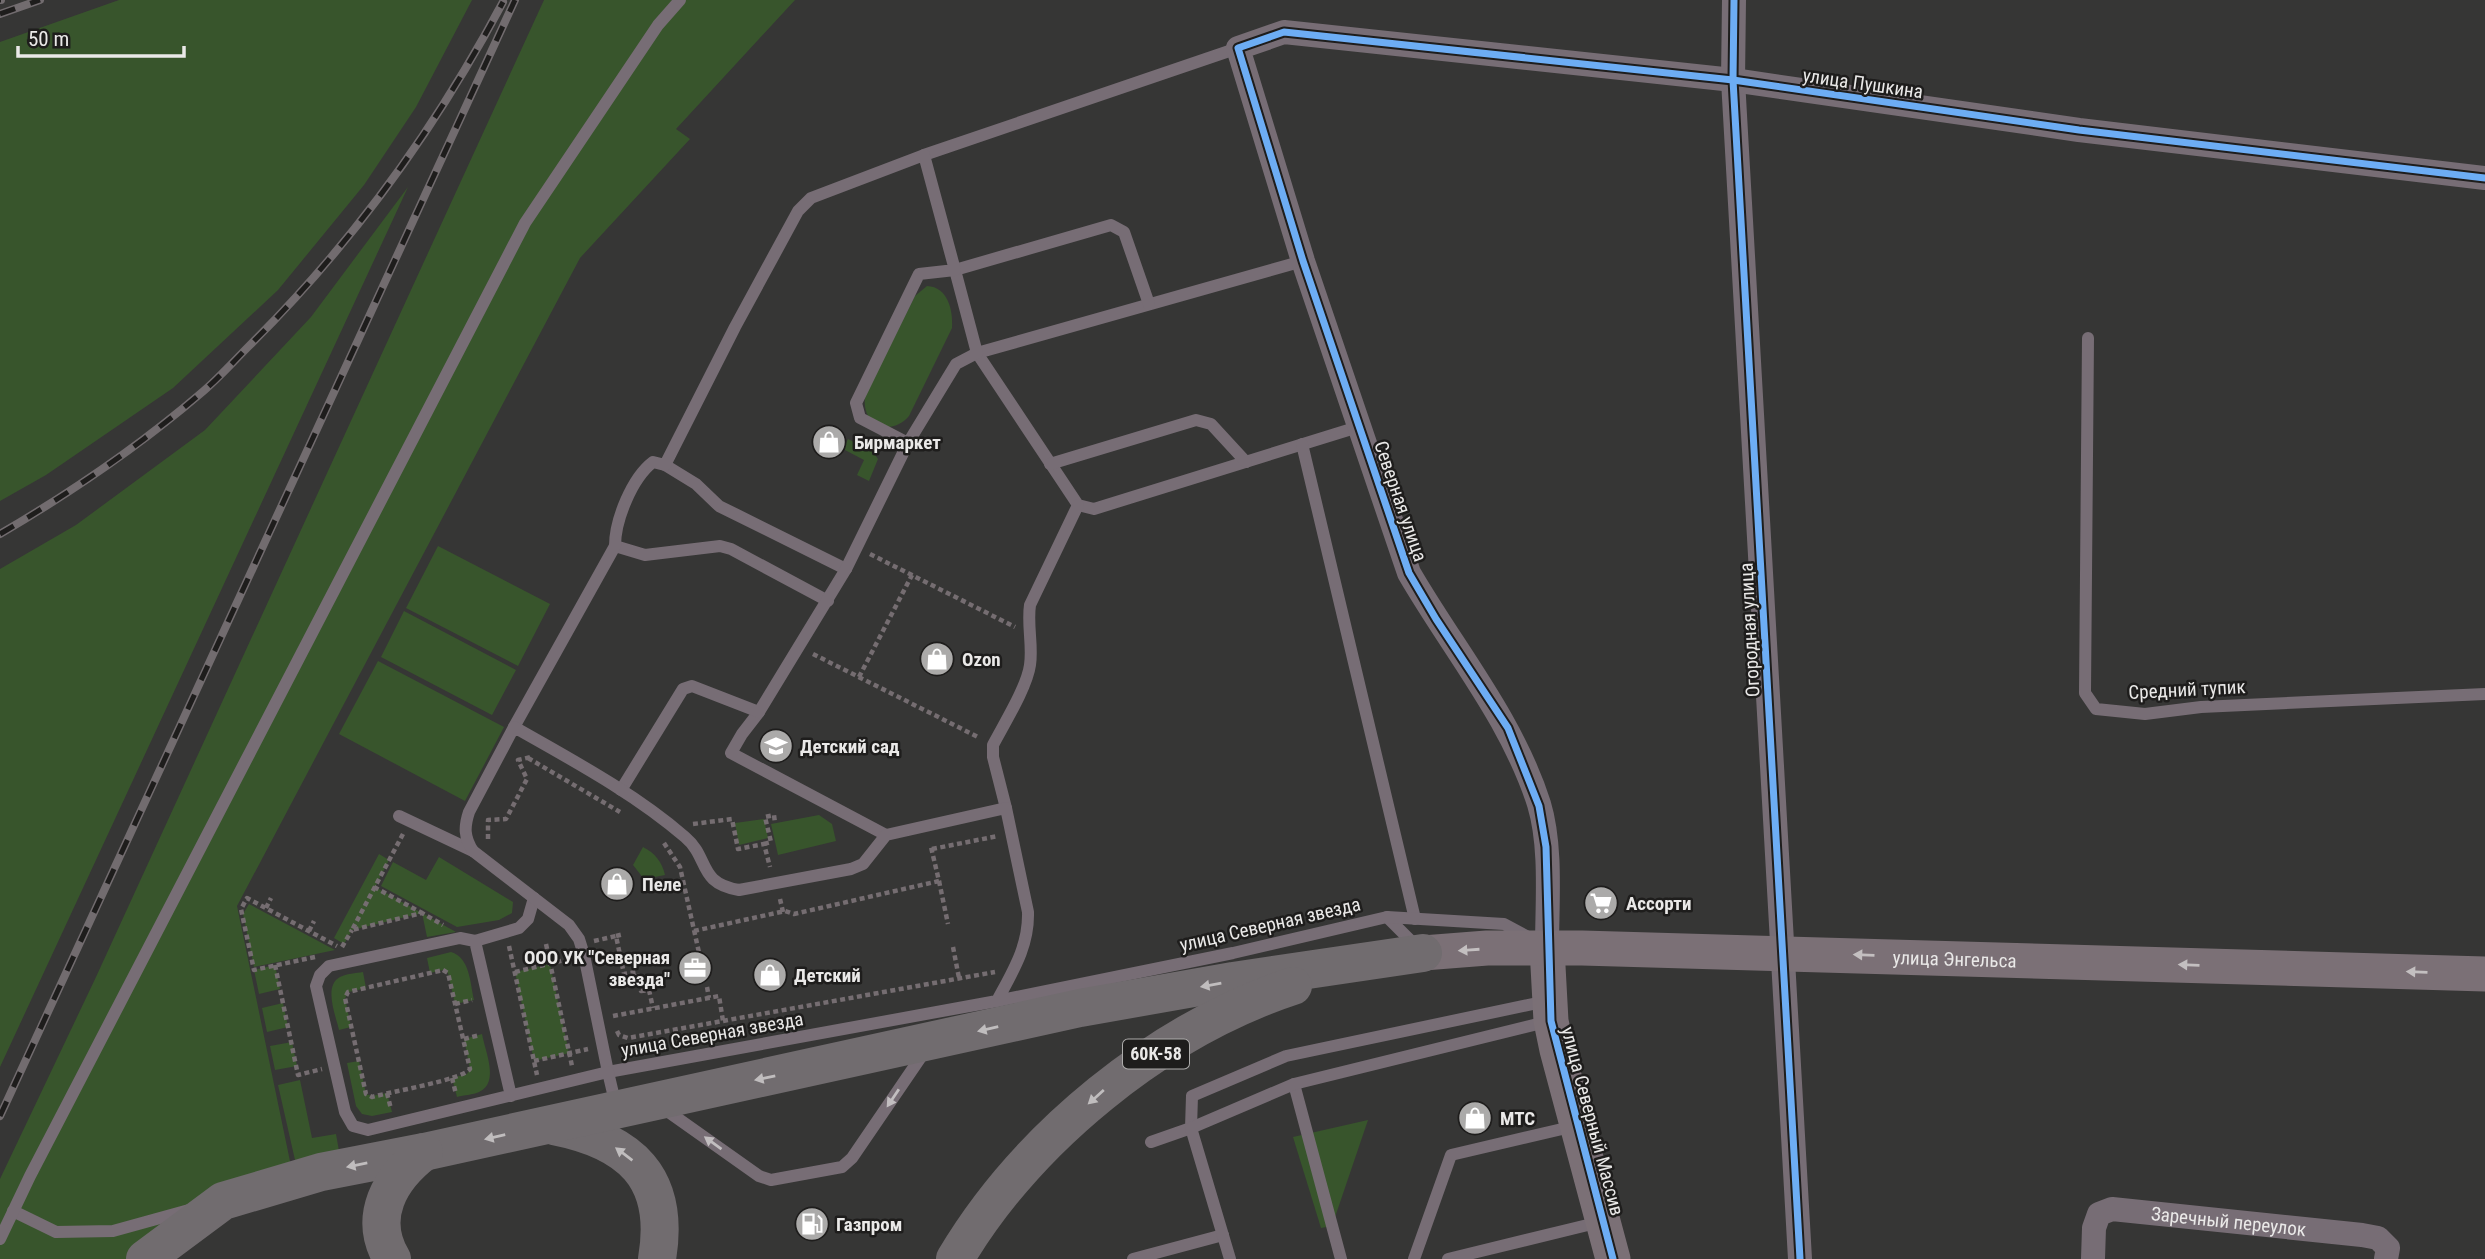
<svg xmlns="http://www.w3.org/2000/svg" width="2485" height="1259" viewBox="0 0 2485 1259" font-family="'Roboto Condensed',sans-serif">
  <style>
    .green { fill: #38552c }
    .lines { fill: none; stroke-linecap: round; stroke-linejoin: round }
    .path { stroke: #756d71; stroke-width: 4.5; stroke-dasharray: 5 3.5; stroke-linecap: butt }
    .lane { stroke: #776d75; stroke-width: 12 }
    .street { stroke: #776d75; stroke-width: 24 }
    .secondary { stroke: #7b7076; stroke-width: 35 }
    .highway { stroke: #716c6f; stroke-width: 38 }
    .rail-casing { stroke: #726c6f; stroke-width: 8 }
    .rail { stroke: #1e1d1c; stroke-width: 5; stroke-dasharray: 16; stroke-linecap: butt }
    .cycleway-casing { stroke: #1e1d1c; stroke-width: 11 }
    .cycleway { stroke: #6dadf4; stroke-width: 7 }
    .oneway { fill: #c3bfc0 }
    .oneway2 { fill: #c0bdbe }
    .oneway3 { fill: #c2bec0 }
    .labels { text-anchor: middle; stroke-width: 5; stroke-linejoin: round; paint-order: stroke }
    .shield { fill: #1e1d1c; stroke: #adacab; stroke-width: 2 }
    .shield-label { font-size: 18px; font-weight: bold; fill: #eae9e8 }
    .street-label { font-size: 19px; fill: #eae9e8; stroke: #1e1d1c }
    .poi-label { font-size: 19px; font-weight: bold; fill: #eae9e8; stroke: #1e1d1c; text-anchor: start }
  </style>
  <rect width="100%" height="100%" fill="#363635"/>
  <g class="green">
    <path d="M 119,0 L 472,0 L 416,107 L 364,185 L 278,290 L 173,388 L 46,475 L 0,501 L 0,42 Z"/>
    <path d="M 544,0 L 795,0 L 676,129 L 690,139 L 580,258 L 237,906 L 291,1166 L 127,1259 L 0,1259 L 0,1179 L 96,977 Z"/>
    <path d="M 408,187 L 0,1067 L 0,569 L 76,525 L 205,430 L 311,317 Z"/>
    <path d="M 927,286 C 948,287 953,310 952,328 L 909,416 C 889,439 858,423 866,393 L 915,296 Z"/>
    <path d="M 848,439 L 873,452 L 878,459 L 869,481 L 857,475 L 864,460 L 843,449 Z"/>
    <path d="M 438,546 L 550,604 L 518,666 L 406,608 Z"/>
    <path d="M 404,611 L 516,670 L 492,715 L 381,657 Z"/>
    <path d="M 378,661 L 504,727 L 465,801 L 339,734 Z"/>
    <path d="M 819,815 L 832,824 L 836,841 L 778,855 L 771,824 Z"/>
    <path d="M 764,819 L 768,838 L 739,845 L 735,823 Z"/>
    <path d="M 643,847 C 655,853 662,862 665,875 L 644,879 L 633,865 Z"/>
    <path d="M 379,854 L 389,860 L 375,887 L 456,932 L 427,937 L 422,913 L 352,930 L 344,944 L 334,938 Z"/>
    <path d="M 439,857 L 513,902 L 512,913 L 499,920 L 457,927 L 381,886 L 393,862 L 426,880 Z"/>
    <path d="M 249,904 L 335,950 L 254,967 L 243,914 Z"/>
    <path d="M 451,952 C 470,958 470,982 474,1000 L 455,1004 L 448,973 L 443,970 L 430,973 L 427,958 Z"/>
    <path d="M 550,964 L 569,1053 L 534,1061 L 515,972 Z"/>
    <path d="M 275,965 L 280,989 L 259,994 L 254,970 Z"/>
    <path d="M 363,972 L 366,988 L 349,992 L 345,998 L 351,1027 L 339,1030 C 336,1016 323,986 340,977 C 346,974 356,973 363,972 Z"/>
    <path d="M 283,1003 L 288,1027 L 267,1032 L 262,1008 Z"/>
    <path d="M 482,1034 C 485,1051 500,1083 479,1092 C 473,1095 464,1095 457,1097 L 452,1078 L 467,1074 L 470,1069 L 464,1039 Z"/>
    <path d="M 292,1042 L 297,1066 L 275,1070 L 270,1046 Z"/>
    <path d="M 359,1061 L 366,1094 L 372,1096 L 387,1093 L 392,1112 L 372,1116 L 362,1114 L 356,1106 L 347,1063 Z"/>
    <path d="M 300,1080 L 312,1138 L 336,1134 L 339,1151 L 295,1160 L 278,1085 Z"/>
    <path d="M 1368,1120 L 1332,1226 L 1321,1228 L 1293,1137 Z"/>
  </g>
  <g class="lines">
    <g class="path">
      <path d="M 870,554 L 1015,627"/>
      <path d="M 813,654 L 980,738"/>
      <path d="M 859,677 L 912,575"/>
      <path d="M 528,758 L 620,812"/>
      <path d="M 693,824 L 732,819 L 738,849 L 764,844 L 770,867"/>
      <path d="M 403,834 L 352,930 L 422,913 L 443,925"/>
      <path d="M 488,839 L 488,820 L 506,819 L 527,779 L 518,760 L 531,757"/>
      <path d="M 664,843 L 680,867 L 700,957"/>
      <path d="M 764,844 L 771,842 L 765,817 L 774,815 L 775,823"/>
      <path d="M 932,849 L 998,836"/>
      <path d="M 939,881 L 948,924"/>
      <path d="M 374,887 L 422,913"/>
      <path d="M 780,899 L 783,912"/>
      <path d="M 266,908 L 271,898"/>
      <path d="M 309,931 L 314,921"/>
      <path d="M 694,931 L 785,911 L 794,914 L 939,881 L 931,847"/>
      <path d="M 616,936 L 624,934"/>
      <path d="M 594,941 L 616,936 L 624,974 L 637,972 L 641,991 L 649,990 L 653,1008"/>
      <path d="M 546,944 L 572,1066"/>
      <path d="M 509,946 L 537,1075"/>
      <path d="M 342,947 L 352,930"/>
      <path d="M 953,947 L 959,978"/>
      <path d="M 315,957 L 254,970 L 241,909 L 247,898 L 337,946"/>
      <path d="M 275,965 L 298,1075 L 322,1069"/>
      <path d="M 443,970 L 448,973 L 470,1069 C 462,1080 389,1092 372,1097 L 366,1094 L 345,998 L 348,992 Z"/>
      <path d="M 515,972 L 569,959"/>
      <path d="M 707,987 L 709,998"/>
      <path d="M 455,1004 L 472,1000"/>
      <path d="M 613,1016 L 719,996 L 723,1021"/>
      <path d="M 617,1031 L 619,1035 L 628,1038 L 995,972"/>
      <path d="M 464,1039 L 480,1035"/>
      <path d="M 534,1061 L 588,1049"/>
      <path d="M 452,1078 L 456,1094"/>
      <path d="M 387,1093 L 391,1109"/>
    </g>
    <g class="lane">
      <path d="M 924,155 L 1238,48"/>
      <path d="M 1303,261 L 977,353 L 1078,505 L 1094,509 L 1358,427"/>
      <path d="M 2088,338 L 2085,693 L 2096,709 L 2145,714 L 2201,707 L 2485,694"/>
      <path d="M 908,443 L 956,364 L 977,353 L 955,270 L 1111,225 L 1124,232 L 1149,304"/>
      <path d="M 1302,444 L 1415,919"/>
      <path d="M 1050,464 L 1196,420 L 1211,424 L 1246,462"/>
      <path d="M 665,465 L 696,484 L 719,506 L 846,569"/>
      <path d="M 615,546 L 645,555 L 720,546 L 731,549 L 828,601"/>
      <path d="M 759,712 L 742,734 L 731,753 L 886,835"/>
      <path d="M 514,727 L 615,546 C 615,520 632,478 653,462 L 665,465 L 735,327 L 798,211 L 811,198 L 924,155 L 955,270 L 919,274 L 856,403 L 860,418 L 908,443 L 846,569 L 759,712 L 692,686 L 683,689 L 621,790"/>
      <path d="M 1006,808 L 993,757 L 993,745 C 1004,724 1027,687 1030,665 C 1033,646 1027,625 1030,605 L 1078,505"/>
      <path d="M 399,816 L 473,851"/>
      <path d="M 1387,917 L 1418,948"/>
      <path d="M 475,941 L 519,928 L 528,919 L 534,898"/>
      <path d="M 997,1001 C 1013,971 1029,946 1028,912 L 1006,808 L 886,835 L 863,864 L 851,869 L 739,890 C 697,883 710,858 685,837 C 634,793 572,760 514,727 L 469,812 C 464,827 464,837 473,851 L 569,925 L 579,939 L 584,955 L 608,1072 L 997,1001 L 1233,953 L 1387,917 L 1504,924 L 1532,939"/>
      <path d="M 1294,1084 L 1341,1259"/>
      <path d="M 511,1096 L 475,941 L 460,938 L 329,966 L 320,975 L 316,986 L 345,1112 L 353,1126 L 368,1130 L 608,1072 L 616,1106"/>
      <path d="M 663,1108 L 759,1176 L 771,1180 L 842,1167 L 852,1158 L 925,1051"/>
      <path d="M 1151,1142 L 1191,1128 L 1192,1096 L 1286,1056 L 1547,1001"/>
      <path d="M 13,1211 L 56,1232 L 113,1231 L 189,1210"/>
      <path d="M 0,1239 L 30,1176 L 525,223 L 658,25 L 680,0"/>
      <path d="M 1133,1259 L 1223,1235"/>
      <path d="M 1230,1259 L 1191,1128 L 1294,1084 L 1550,1021"/>
      <path d="M 1414,1259 L 1451,1155 L 1575,1126"/>
      <path d="M 1448,1259 L 1600,1222"/>
    </g>
    <g class="street">
      <path d="M 1734,0 L 1733,80 L 1800,1259"/>
      <path d="M 1547,948 C 1547,903 1552,847 1539,804 C 1512,719 1453,649 1409,573 L 1303,261 L 1238,48 L 1284,32 L 1733,80 L 2079,130 L 2485,178"/>
      <path id="s1" d="M 2093,1259 L 2094,1228 L 2099,1214 L 2112,1209 L 2362,1235 L 2378,1238 L 2388,1248 L 2386,1259"/>
    </g>
    <g class="secondary">
      <path d="M 1547,948 L 1551,1021 L 1557,1050 L 1613,1259"/>
      <path id="s2" d="M 1423,953 L 1487,948 L 1582,948 L 2485,974"/>
    </g>
    <g class="highway">
      <path d="M 554,1126 C 630,1141 671,1177 657,1259"/>
      <path d="M 145,1259 L 223,1201 L 321,1172 L 424,1152 L 1080,1008 L 1233,981 L 1423,953"/>
      <path d="M 392,1259 C 367,1217 390,1178 424,1152"/>
      <path d="M 955,1259 C 1027,1138 1159,1030 1293,986"/>
    </g>
    <g class="rail-casing">
      <g id="rail">
        <path d="M 0,0 L 1,0"/>
        <path d="M 0,14 L 40,0"/>
        <path d="M 0,534 C 70,493 138,447 200,394 C 217,380 233,362 249,346 C 351,245 436,128 503,2"/>
        <path d="M 0,1116 L 515,0"/>
      </g>
    </g>
    <use href="#rail" class="rail"/>
    <g class="cycleway-casing">
      <g id="cycleway">
        <path d="M 1734,0 L 1733,80 L 1800,1259"/>
        <path d="M 1613,1259 L 1551,1021 L 1546,847 L 1539,806 L 1508,728 L 1436,619 L 1409,573 L 1303,261 L 1238,48 L 1284,32 L 1733,80 L 2079,130 L 2485,178"/>
      </g>
    </g>
    <use href="#cycleway" class="cycleway"/>
  </g>
  <defs><path id="oneway-solid" d="M-6-.8H1V-3.2L6.5 0L1 3.2V.8H-6Z" transform="scale(1.75)"/></defs>
  <g class="oneway">
    <use href="#oneway-solid" transform="translate(1469 950) rotate(176)"/>
    <use href="#oneway-solid" transform="translate(1864 955) rotate(-178)"/>
    <use href="#oneway-solid" transform="translate(2189 965) rotate(-178)"/>
    <use href="#oneway-solid" transform="translate(2417 972) rotate(-178)"/>
  </g>
  <g class="oneway2">
    <use href="#oneway-solid" transform="translate(1211 985) rotate(170)"/>
    <use href="#oneway-solid" transform="translate(988 1029) rotate(167)"/>
    <use href="#oneway-solid" transform="translate(765 1078) rotate(168)"/>
    <use href="#oneway-solid" transform="translate(1096 1097) rotate(138)"/>
    <use href="#oneway-solid" transform="translate(495 1137) rotate(167)"/>
    <use href="#oneway-solid" transform="translate(624 1154) rotate(-143)"/>
    <use href="#oneway-solid" transform="translate(357 1165) rotate(169)"/>
  </g>
  <g class="oneway3">
    <use href="#oneway-solid" transform="translate(893 1098) rotate(124)"/>
    <use href="#oneway-solid" transform="translate(713 1143) rotate(-144)"/>
  </g>
  <defs>
    <g id="shop-disc" transform="scale(1.75)"><circle r="9.5" fill="#abaaa9" stroke="#1e1d1c"/><path d="M-5-2.5h2.3a2.7 3.5 0 0 1 5.4 0H5L5.5 6h-11ZM-1.5-2.5h3a1.5 2.3 0 0 0-3 0Z" fill="#fff"/></g>
    <g id="school-disc" transform="scale(1.75)"><circle r="9.5" fill="#abaaa9" stroke="#1e1d1c"/><path d="M0-5L7-2L0 1L-7-2ZM-4 1L0 2.5L4 1V4Q0 6-4 4Z" fill="#fff"/></g>
    <g id="supermarket-disc" transform="scale(1.75)"><circle r="9.5" fill="#abaaa9" stroke="#1e1d1c"/><path d="M-6-5.5h2.5l.6 2H6L4.5 2H-2.5L-4.4-4H-6ZM-1.5 3.2a1.3 1.3 0 1 0 .1 0ZM3 3.2a1.3 1.3 0 1 0 .1 0Z" fill="#fff"/></g>
    <g id="office-disc" transform="scale(1.75)"><circle r="9.5" fill="#abaaa9" stroke="#1e1d1c"/><path d="M-6-3h4V-5.5h4V-3h4V5H-6ZM-1-4.5V-3h2v-1.5ZM-6 0V1H6V0Z" fill="#fff"/></g>
    <g id="fuel-disc" transform="scale(1.75)"><circle r="9.5" fill="#abaaa9" stroke="#1e1d1c"/><path d="M-5.5-6h7V0h2V4h1.3V-2.5L3-4.5l.8-.8L6-3V5H2.5V1h-1V6h-7ZM-4.2-4.7v3.2H.2V-4.7Z" fill="#fff"/></g>
  </defs>
  <g fill-rule="evenodd">
    <use href="#shop-disc" x="829" y="442"/>
    <use href="#shop-disc" x="937" y="659"/>
    <use href="#school-disc" x="776" y="746"/>
    <use href="#shop-disc" x="617" y="884"/>
    <use href="#supermarket-disc" x="1601" y="903"/>
    <use href="#office-disc" x="695" y="968"/>
    <use href="#shop-disc" x="770" y="975"/>
    <use href="#shop-disc" x="1475" y="1118"/>
    <use href="#fuel-disc" x="812" y="1224"/>
  </g>
  <g class="labels">
    <rect class="shield" x="1123" y="1039.5" width="66" height="29" rx="5"/>
    <g class="shield-label">
      <text x="1156" y="1060">60К-58</text>
    </g>
    <g class="street-label">
      <text transform="translate(1863 83) rotate(8)" y="7">улица Пушкина</text>
      <text transform="translate(1401 501) rotate(71)" y="7">Северная улица</text>
      <text transform="translate(1749 630) rotate(-93)" y="7">Огородная улица</text>
      <text transform="translate(2187 689) rotate(-3)" y="7">Средний тупик</text>
      <text transform="translate(1270 924) rotate(-13)" y="7">улица Северная звезда</text>
      <text dy="7" stroke="none"><textPath href="#s2" startOffset="532">улица Энгельса</textPath></text>
      <text transform="translate(712 1034) rotate(-10)" y="7">улица Северная звезда</text>
      <text transform="translate(1593 1121) rotate(75)" y="7">улица Северный Массив</text>
      <text dy="7" stroke="none"><textPath href="#s1" startOffset="177">Заречный переулок</textPath></text>
    </g>
    <g class="poi-label">
      <text x="854" y="449">Бирмаркет</text>
      <text x="962" y="666">Ozon</text>
      <text x="800" y="753">Детский сад</text>
      <text x="642" y="891">Пеле</text>
      <text x="1626" y="910">Ассорти</text>
      <text x="670" y="964" text-anchor="end">ООО УК "Северная<tspan x="670" dy="22">звезда"</tspan></text>
      <text x="794" y="982">Детский</text>
      <text x="1500" y="1125">МТС</text>
      <text x="836" y="1231">Газпром</text>
    </g>
  </g>
  <path d="M18 46v10h166v-10" fill="none" stroke="#eae9e8" stroke-width="3.5"/>
  <text x="28" y="46" font-size="21" fill="#eae9e8" stroke="#1e1d1c" stroke-width="5" paint-order="stroke">50 m</text>
</svg>
